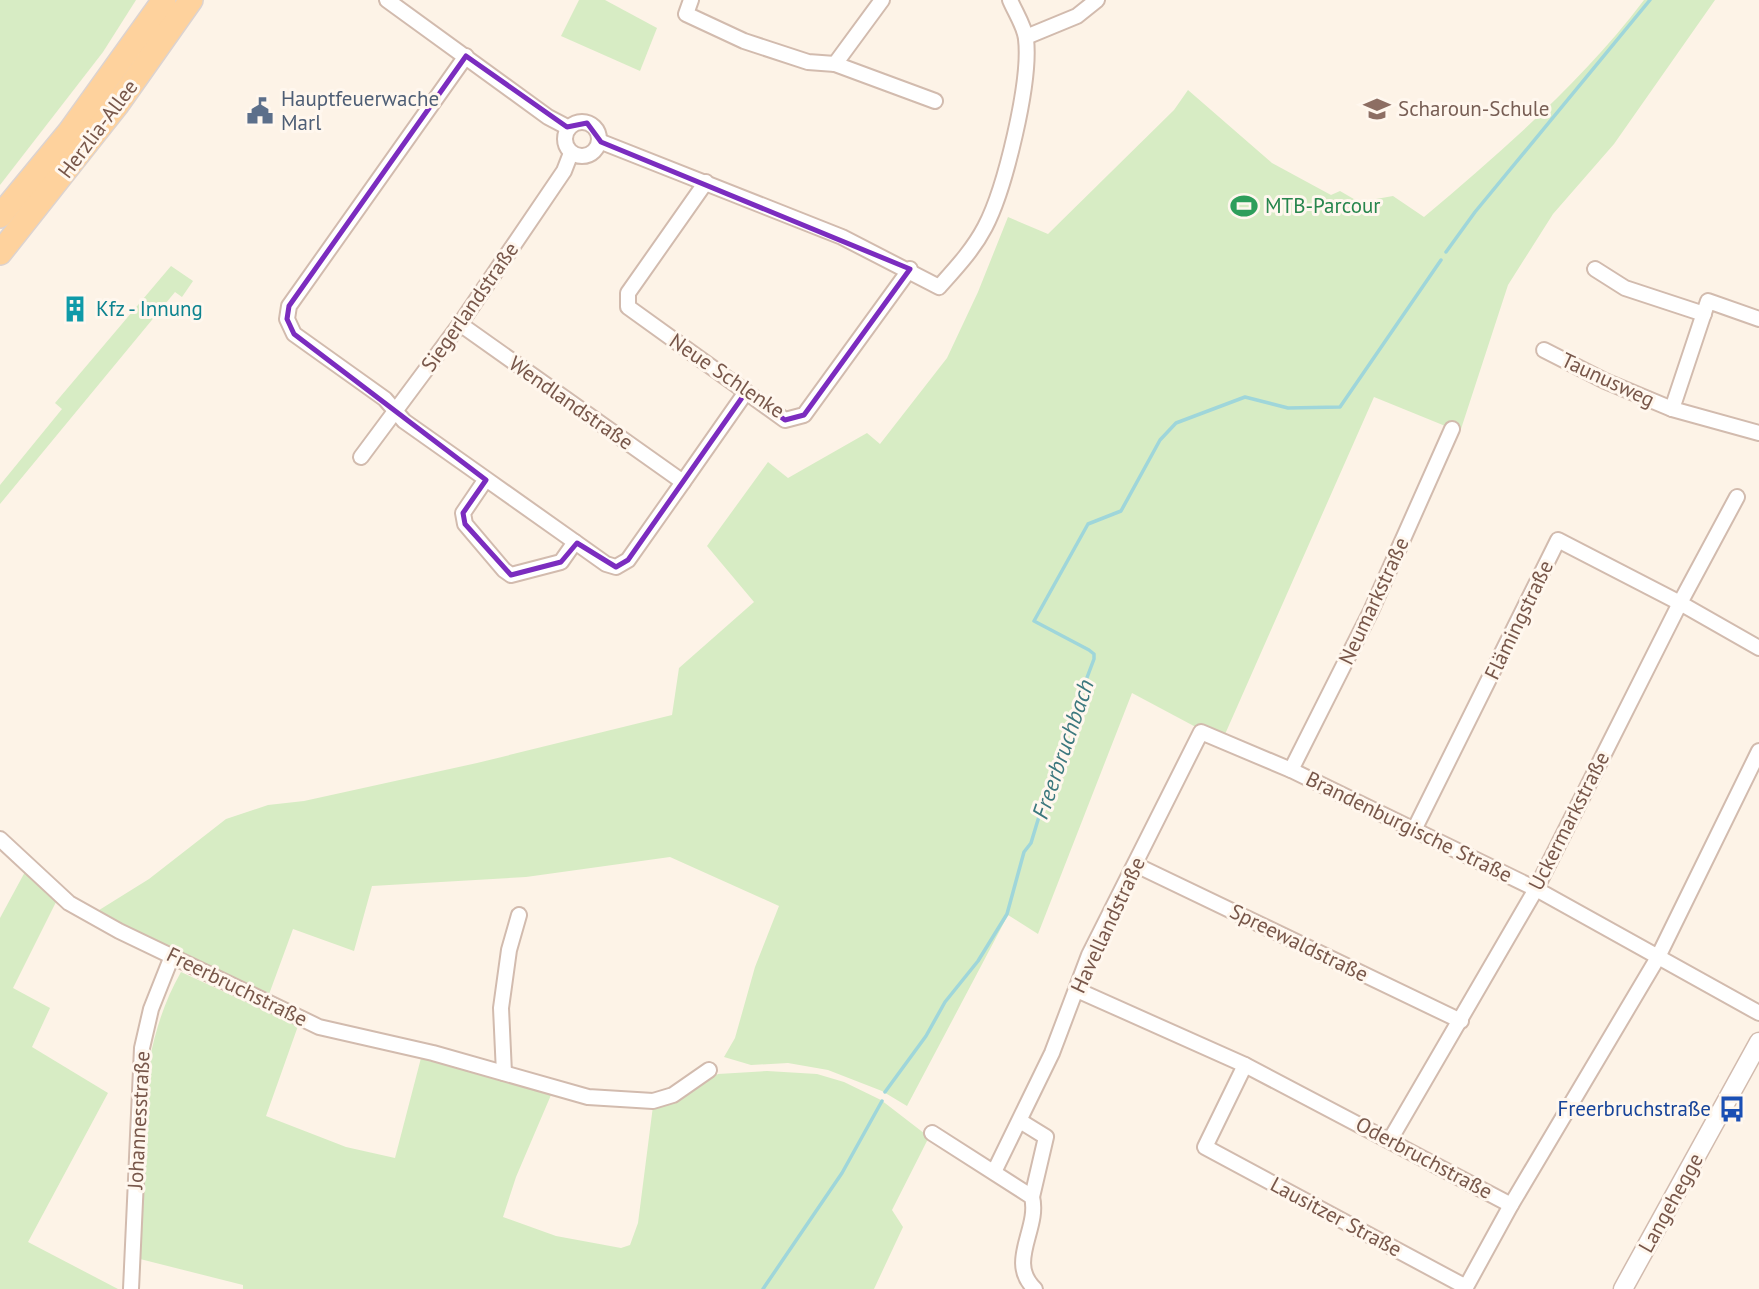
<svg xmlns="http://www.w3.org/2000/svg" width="1759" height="1289" viewBox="0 0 1759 1289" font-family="'PT Sans',sans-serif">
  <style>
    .green { fill: #d7ecc4 }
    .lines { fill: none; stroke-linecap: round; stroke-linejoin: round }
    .stream { stroke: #9fd6da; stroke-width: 3.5 }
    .minor-casing { stroke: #d2bbae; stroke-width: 18 }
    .tertiary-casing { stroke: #d2bbae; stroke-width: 21 }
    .primary-casing { stroke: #dcd3d0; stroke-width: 26 }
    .minor { stroke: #fff; stroke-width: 14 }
    .tertiary { stroke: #fff; stroke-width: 18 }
    .primary { stroke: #fed29d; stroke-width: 23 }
    .marked { fill: none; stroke: #7b2cbf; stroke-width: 5; stroke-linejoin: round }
    .labels { text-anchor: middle; stroke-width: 6; stroke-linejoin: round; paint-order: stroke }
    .service-label { font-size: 21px; fill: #4e5e75; stroke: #fff7ee; text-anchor: start }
    .education-label { font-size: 21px; fill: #785e54; stroke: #fff7ee; text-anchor: start }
    .street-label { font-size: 21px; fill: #78574a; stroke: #fff7ee }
    .leisure-label { font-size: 21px; fill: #27864d; stroke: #fff7ee; text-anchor: start }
    .culture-label { font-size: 21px; fill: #0d838f; stroke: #fff7ee; text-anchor: start }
    .transit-label { font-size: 21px; fill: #164399; stroke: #fff7ee; text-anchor: end }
    .water-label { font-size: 23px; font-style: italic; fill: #3c787e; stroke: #fff7ee }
  </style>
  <rect width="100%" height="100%" fill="#fdf3e7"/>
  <g class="green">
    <path d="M 0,0 L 136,0 L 103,52 L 0,185 Z"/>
    <path d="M 579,0 L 605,0 L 657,28 L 640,71 L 561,36 Z"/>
    <path d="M 1644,0 L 1715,0 L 1614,144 L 1553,214 L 1508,285 L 1460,432 L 1374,397 L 1222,741 L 1132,693 L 1038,934 L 1008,915 L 907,1106 L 882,1091 L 828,1070 L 788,1063 L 751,1065 L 724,1057 L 735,1038 L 755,967 L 779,906 L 670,857 L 526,877 L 372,886 L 354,951 L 293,929 L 268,997 L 96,912 L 149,879 L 226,819 L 268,805 L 304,801 L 477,763 L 672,715 L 679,668 L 754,602 L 707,546 L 768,462 L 788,478 L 867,433 L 880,444 L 947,358 L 978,292 L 1008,217 L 1048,234 L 1174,110 L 1188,90 L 1272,163 L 1331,195 L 1340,191 L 1359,202 L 1393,196 L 1424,217 C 1503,150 1582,82 1644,0 Z"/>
    <path d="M 171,266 L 193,281 L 182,297 L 175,292 L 0,504 L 0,485 L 62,409 L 55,403 Z"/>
    <path d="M 26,870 L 57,900 L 13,988 L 50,1008 L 32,1047 L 108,1093 L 28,1242 L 118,1289 L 0,1289 L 0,918 Z"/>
    <path d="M 181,972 L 298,1026 L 266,1116 L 346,1147 L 395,1158 L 421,1058 L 551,1095 L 516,1177 L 503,1217 L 556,1236 L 621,1248 L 630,1245 L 638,1223 L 653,1106 L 672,1102 L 718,1074 L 767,1071 L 817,1074 L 844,1082 L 881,1100 L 929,1137 L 892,1210 L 903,1227 L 874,1289 L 243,1289 L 243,1285 L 140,1259 C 142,1164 132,1057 181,972 Z"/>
  </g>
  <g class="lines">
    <g class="stream">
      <path d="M 1446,252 L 1475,212 L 1650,0"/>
      <path d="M 885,1092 L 926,1036 L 945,1002 L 978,961 L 1007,914 L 1024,852 L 1031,843 L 1057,757 L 1094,659 L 1094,654 L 1089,650 L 1034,621 L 1088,524 L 1121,511 L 1160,440 L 1176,423 L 1245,397 L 1288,408 L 1340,407 L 1441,260"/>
      <path d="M 763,1289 L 842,1173 L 882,1101"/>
    </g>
    <g class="minor-casing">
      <g id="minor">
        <path d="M 387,0 L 548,117 L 569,128"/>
        <path d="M 691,0 L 686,14 L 744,41 L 808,62 L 835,64 L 935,101"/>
        <path d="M 1026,37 L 1077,16 L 1097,0"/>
        <path d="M 466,56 L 289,306 L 287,319 L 294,334 L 385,399 L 404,421 L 486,479 L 463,513 L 465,524 L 504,570 L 511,575 L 561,562 L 575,542 L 486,479"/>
        <path d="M 835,64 L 882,0"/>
        <circle cx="582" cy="139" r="17"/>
        <path d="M 599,141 L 842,237 L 939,287 C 956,268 973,250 985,227 C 1005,189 1031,82 1026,39 C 1025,27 1015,12 1010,0"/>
        <path d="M 706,182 L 628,293 L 628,307 L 785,420 L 804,415 L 910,269"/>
        <path d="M 1595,269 L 1625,288 L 1704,314"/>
        <path d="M 1759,319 L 1708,301 L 1672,409 L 1759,433"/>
        <path d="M 460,324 L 683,482 L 628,560 L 616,567 L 606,564 L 575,542"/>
        <path d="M 1544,350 L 1605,381 L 1672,409"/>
        <path d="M 361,457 L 460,324 L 564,171 L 571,153"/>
        <path d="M 683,482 L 746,392"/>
        <path d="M 1291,770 L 1371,611 L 1452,429"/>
        <path d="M 1415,828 L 1558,540 L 1680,603 L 1759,648"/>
        <path d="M 0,839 L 69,903 L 119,931 L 319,1027 L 433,1053 L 588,1097 L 653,1101 L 673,1095 L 709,1070"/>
        <path d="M 1136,865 L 1461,1021"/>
        <path d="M 1077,990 L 1245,1065 L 1511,1205 L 1657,959 L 1759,751"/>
        <path d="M 1245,1065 L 1205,1147 L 1466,1287 L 1511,1205"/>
        <path d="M 504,1073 L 501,1008 L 509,950 L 519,915"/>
        <path d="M 1020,1121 L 1046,1137 L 1032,1197"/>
        <path d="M 932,1133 L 1032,1197 C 1040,1229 1006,1262 1035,1289"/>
        <path d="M 1390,1140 L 1536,889 L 1680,603 L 1737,497"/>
        <path d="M 994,1172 L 1052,1053 L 1089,955 L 1201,732 L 1291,770 L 1536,889 L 1759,1013"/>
        <path d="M 131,1289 L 142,1048 L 151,1009 L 172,956"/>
      </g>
    </g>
    <g class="tertiary-casing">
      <path id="tertiary" d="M 1623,1289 L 1759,1042"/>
    </g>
    <g class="primary-casing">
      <g id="primary">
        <path d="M 0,216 L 70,131 L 164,0"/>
        <path d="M 0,253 L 117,105 L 191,0"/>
      </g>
    </g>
    <use href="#minor" class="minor"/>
    <use href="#tertiary" class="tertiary"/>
    <use href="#primary" class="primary"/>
  </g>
  <path class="marked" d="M 466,56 L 567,127 L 587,123 L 601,142 L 910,269 L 804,415 L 785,420 L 746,392 L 628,560 L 616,567 L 577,543 L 561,562 L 511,575 L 465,524 L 463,513 L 486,480 L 294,334 L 287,319 L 289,306 Z"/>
  <defs>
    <g id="school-bare" transform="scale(2.1)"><path d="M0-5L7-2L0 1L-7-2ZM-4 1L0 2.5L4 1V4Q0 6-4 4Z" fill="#8d6e63" stroke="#fff7ee" stroke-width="2.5" paint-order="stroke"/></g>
    <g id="civic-bare" transform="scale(2.1)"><path d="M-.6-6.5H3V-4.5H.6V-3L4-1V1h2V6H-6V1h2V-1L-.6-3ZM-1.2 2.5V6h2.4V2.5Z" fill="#5c6f8a" stroke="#fff7ee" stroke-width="2.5" paint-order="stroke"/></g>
    <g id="stadium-bare" transform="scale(2.1)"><path d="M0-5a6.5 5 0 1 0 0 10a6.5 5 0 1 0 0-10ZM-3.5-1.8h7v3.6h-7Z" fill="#2e9e5b" stroke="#fff7ee" stroke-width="2.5" paint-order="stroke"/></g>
    <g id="building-bare" transform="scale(2.1)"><path d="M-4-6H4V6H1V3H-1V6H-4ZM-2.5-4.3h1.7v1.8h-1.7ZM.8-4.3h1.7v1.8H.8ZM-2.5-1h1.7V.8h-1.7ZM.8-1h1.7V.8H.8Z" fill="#0f9aa8" stroke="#fff7ee" stroke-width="2.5" paint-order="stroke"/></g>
    <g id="bus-bare" transform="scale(2.1)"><path d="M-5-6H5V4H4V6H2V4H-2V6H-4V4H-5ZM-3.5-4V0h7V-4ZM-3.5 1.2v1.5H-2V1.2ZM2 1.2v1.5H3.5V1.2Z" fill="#1a4fb4" stroke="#fff7ee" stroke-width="2.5" paint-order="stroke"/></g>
  </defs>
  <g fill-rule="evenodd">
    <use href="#school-bare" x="1377" y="109"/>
    <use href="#civic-bare" x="260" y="111"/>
    <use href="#stadium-bare" x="1244" y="206"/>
    <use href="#building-bare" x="75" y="309"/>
    <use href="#bus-bare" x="1732" y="1109"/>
  </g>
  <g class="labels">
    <g class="service-label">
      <text x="281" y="106">Hauptfeuerwache<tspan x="281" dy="24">Marl</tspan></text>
    </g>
    <g class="education-label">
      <text x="1398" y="116">Scharoun-Schule</text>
    </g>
    <g class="street-label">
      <text transform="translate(98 129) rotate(-53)" y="7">Herzlia-Allee</text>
      <text transform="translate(470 307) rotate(-55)" y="7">Siegerlandstraße</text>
      <text transform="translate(727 376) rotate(34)" y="7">Neue Schlenke</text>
      <text transform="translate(1608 380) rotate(25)" y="7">Taunusweg</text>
      <text transform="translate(571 403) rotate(35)" y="7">Wendlandstraße</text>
      <text transform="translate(1374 601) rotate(-65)" y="7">Neumarkstraße</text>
      <text transform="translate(1519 620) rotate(-64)" y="7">Flämingstraße</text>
      <text transform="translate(1569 821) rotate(-63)" y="7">Uckermarkstraße</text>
      <text transform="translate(1409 827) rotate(26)" y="7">Brandenburgische Straße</text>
      <text transform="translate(1108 925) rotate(-65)" y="7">Havellandstraße</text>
      <text transform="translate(1299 943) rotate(26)" y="7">Spreewaldstraße</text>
      <text transform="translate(237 987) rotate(26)" y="7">Freerbruchstraße</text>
      <text transform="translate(139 1120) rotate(-87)" y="7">Johannesstraße</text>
      <text transform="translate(1424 1158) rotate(28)" y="7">Oderbruchstraße</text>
      <text transform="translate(1671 1203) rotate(-61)" y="7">Langehegge</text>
      <text transform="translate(1336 1217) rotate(28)" y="7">Lausitzer Straße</text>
    </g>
    <g class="leisure-label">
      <text x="1265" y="213">MTB-Parcour</text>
    </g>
    <g class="culture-label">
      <text x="96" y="316">Kfz - Innung</text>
    </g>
    <g class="transit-label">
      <text x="1711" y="1116">Freerbruchstraße</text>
    </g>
    <g class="water-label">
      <text transform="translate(1063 749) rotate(-71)" y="8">Freerbruchbach</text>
    </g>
  </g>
</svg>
